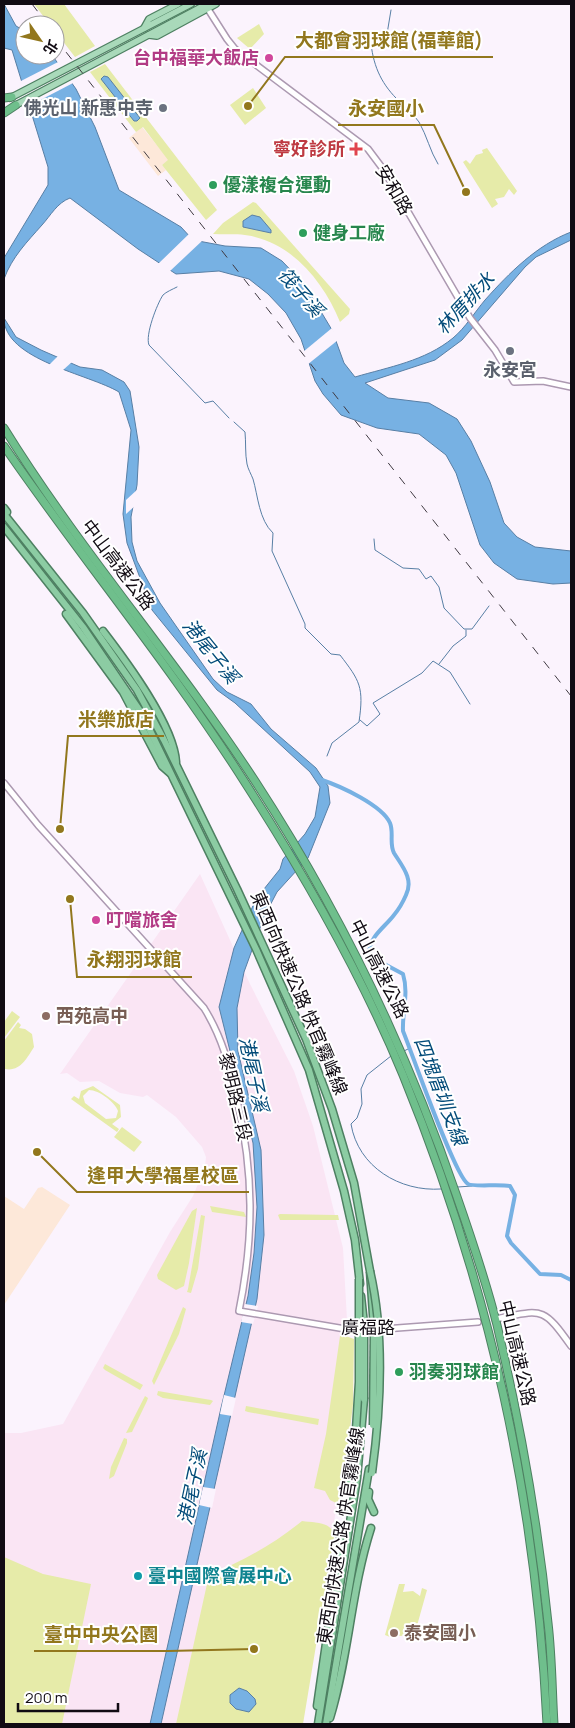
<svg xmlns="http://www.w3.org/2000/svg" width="575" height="1728" viewBox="0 0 575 1728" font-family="Manrope,'Noto Sans TC',sans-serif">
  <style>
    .commercial { fill: #fae5f4 }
    .industrial { fill: #fde8d9 }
    .green { fill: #e6eba9; fill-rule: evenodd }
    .water { fill: #77b1e3; stroke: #587fa5 }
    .pier { fill: #fbf3fd }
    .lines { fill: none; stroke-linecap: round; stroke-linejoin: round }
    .stream { stroke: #587fa5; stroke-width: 1 }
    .canal { stroke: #77b1e3; stroke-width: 4 }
    .secondary-casing { stroke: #ac99b1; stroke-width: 8 }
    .primary-casing { stroke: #4e8062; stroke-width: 8 }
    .trunk-casing { stroke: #4e8062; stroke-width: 9 }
    .motorway-casing { stroke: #4e8062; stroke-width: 9 }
    .secondary { stroke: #fff; stroke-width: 5 }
    .primary { stroke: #a9d9ba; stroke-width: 5.5 }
    .trunk { stroke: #8ccca3; stroke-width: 6 }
    .motorway { stroke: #6fbf8c; stroke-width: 7 }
    .rail { stroke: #403a42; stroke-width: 1; stroke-dasharray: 9 9; stroke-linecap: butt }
    .trunk-bridge-casing { stroke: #4e8062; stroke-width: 9; stroke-linecap: butt }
    .trunk-bridge { stroke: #8ccca3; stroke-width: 6 }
    .hotel-dot { fill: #d1479c; stroke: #fff; stroke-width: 2 }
    .worship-dot { fill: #6b7280; stroke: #fff; stroke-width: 2 }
    .health-dot { fill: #e0444e; stroke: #fff; stroke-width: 2 }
    .leisure-dot { fill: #2e9e5b; stroke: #fff; stroke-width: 2 }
    .education-dot { fill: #8d6e63; stroke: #fff; stroke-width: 2 }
    .culture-dot { fill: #0f9aa8; stroke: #fff; stroke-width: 2 }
    .labels { text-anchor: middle; stroke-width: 4; stroke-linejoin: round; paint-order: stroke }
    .hotel-label { font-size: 18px; font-weight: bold; fill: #b23c85; stroke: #fff; text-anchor: end }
    .worship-label { font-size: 18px; font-weight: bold; fill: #5b616d; stroke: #fff; text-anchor: end }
    .health-label { font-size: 18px; font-weight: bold; fill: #be3a42; stroke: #fff; text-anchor: end }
    .leisure-label { font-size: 18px; font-weight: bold; fill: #27864d; stroke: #fff; text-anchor: start }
    .street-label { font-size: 18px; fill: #110b13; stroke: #fff }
    .education-label { font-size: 18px; font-weight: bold; fill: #785e54; stroke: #fff; text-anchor: start }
    .culture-label { font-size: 18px; font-weight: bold; fill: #0d838f; stroke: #fff; text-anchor: start }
    .water-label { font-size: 19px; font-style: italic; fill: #034b79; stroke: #fff }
    .leader { fill: none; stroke: #92771d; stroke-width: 2 }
    .callout-dot { fill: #92771d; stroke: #fff; stroke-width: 2 }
    .callout-label { font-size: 19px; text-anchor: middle; font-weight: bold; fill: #92771d; stroke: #fff; stroke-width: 4; stroke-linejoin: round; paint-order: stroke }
  </style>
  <rect width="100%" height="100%" fill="#fbf3fd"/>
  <path class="commercial" d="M 200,874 L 250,984 L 294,1071 L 313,1126 L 343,1248 L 349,1356 L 342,1473 L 301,1724 L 4,1724 L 4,1433 L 21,1433 L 63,1424 L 170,1232 L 193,1196 L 205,1167 L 206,1157 L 202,1147 L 176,1117 L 147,1095 L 143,1097 L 120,1093 L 99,1081 L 80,1082 L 67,1073 L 60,1074 Z"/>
  <g class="industrial">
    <path d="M 142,127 L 169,160 L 162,165 L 166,170 L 158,176 L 129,138 Z"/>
    <path d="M 42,1187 L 70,1205 L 4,1305 L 4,1196 L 24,1209 L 38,1188 Z"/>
  </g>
  <g class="green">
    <path d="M 34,4 L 64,4 L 95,46 L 75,57 L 55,31 L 55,25 L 50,25 Z"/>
    <path d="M 259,24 L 264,34 L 250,49 L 237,38 Z"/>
    <path d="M 105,64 L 217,210 L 206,220 L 162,165 L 168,160 L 143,127 L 136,132 L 90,72 Z"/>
    <path d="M 253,88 L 266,108 L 245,125 L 230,105 Z"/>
    <path d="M 487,148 L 517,191 L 514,195 L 509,189 L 504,197 L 495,199 L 498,204 L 492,208 L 463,162 L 466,160 L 470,164 L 476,155 L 483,153 L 482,150 Z"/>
    <path d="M 253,202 L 256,203 L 350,309 L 349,314 L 340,322 C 325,285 296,247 255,237 C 242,233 226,235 213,234 L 223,223 Z"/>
    <path d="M 12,1011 L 20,1017 L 4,1038 L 4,1022 Z"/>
    <path d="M 18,1022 L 21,1025 L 19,1028 L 25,1029 L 32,1034 L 34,1047 C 27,1058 20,1072 5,1069 L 4,1041 Z"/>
    <path d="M 93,1086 L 120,1105 L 121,1117 L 112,1124 L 119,1129 L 117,1132 L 71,1099 L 74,1096 L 79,1099 L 81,1091 ZM 89,1090 C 99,1090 115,1102 118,1111 L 116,1118 L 106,1119 L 85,1103 L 83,1096 Z"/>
    <path d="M 122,1127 L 142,1142 L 134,1152 L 114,1137 Z"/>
    <path d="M 210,1206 L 244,1212 L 246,1217 L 212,1212 Z"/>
    <path d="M 197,1208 L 189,1263 L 184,1286 L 176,1290 L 158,1279 L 157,1275 L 192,1211 Z"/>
    <path d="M 280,1214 L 336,1215 L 338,1215 L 339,1220 L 280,1220 L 278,1215 Z"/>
    <path d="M 201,1215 L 205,1216 L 198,1269 L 191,1293 L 187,1292 L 188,1289 Z"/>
    <path d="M 183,1307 L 186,1309 L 179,1334 L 154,1385 L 152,1381 Z"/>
    <path d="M 343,1335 L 354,1339 L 353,1404 L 342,1497 L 336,1503 L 330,1500 L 325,1491 L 314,1488 L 326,1434 L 340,1336 Z"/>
    <path d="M 105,1364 L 143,1385 L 140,1390 L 105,1370 L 103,1368 Z"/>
    <path d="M 158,1391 L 211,1400 L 213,1401 L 210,1405 L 163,1398 L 157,1395 Z"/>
    <path d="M 145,1396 L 148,1398 L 147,1401 L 132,1432 L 126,1433 Z"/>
    <path d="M 246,1406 L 319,1419 L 318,1425 L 248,1412 L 245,1411 Z"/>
    <path d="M 124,1438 L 127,1439 L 127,1443 L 114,1476 L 109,1479 L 111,1467 Z"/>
    <path d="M 302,1521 C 315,1523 333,1521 334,1537 L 303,1724 L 176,1724 L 209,1575 C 243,1561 274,1544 302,1521 Z"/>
    <path d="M 4,1557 L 43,1574 L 91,1584 L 62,1724 L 4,1724 Z"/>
    <path d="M 399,1584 L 405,1584 L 403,1592 L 413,1591 L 420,1596 L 422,1588 L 427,1590 L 413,1640 L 408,1640 L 409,1635 L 400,1636 L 392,1631 L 390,1637 L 385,1635 Z"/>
  </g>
  <g class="water">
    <path d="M 4,4 L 16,26 L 25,31 L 25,55 L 52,55 L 76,89 L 95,127 L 119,190 L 181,227 L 193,240 L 225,246 L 261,248 L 282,261 L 305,285 L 332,330 L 344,363 L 355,377 C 389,367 425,361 453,338 C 466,327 474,313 485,300 C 509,273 537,245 571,232 L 571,240 L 536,257 L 525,267 L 462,340 L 435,360 L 365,383 L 388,398 L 429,403 L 457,419 L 471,441 L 490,482 L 504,523 L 517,537 L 535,547 L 571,551 L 571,583 L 553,584 L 517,579 L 494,563 L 480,545 L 456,473 L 446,455 L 419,434 L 377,428 L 341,415 L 323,394 L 315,381 L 301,339 L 286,313 L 268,294 L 249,279 L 219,271 L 176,274 L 138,249 L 70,198 C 57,203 51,215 42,225 C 27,242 12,257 4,279 L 4,258 L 48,185 L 48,167 L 12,50 L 4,48 Z"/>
    <path d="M 104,76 L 108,77 L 140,118 L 137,121 L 134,121 L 101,79 Z"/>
    <path d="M 252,215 L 260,217 L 271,230 L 271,233 L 243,227 L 243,221 Z"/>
    <path d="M 4,318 L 16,337 L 41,350 L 80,367 L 102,370 L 124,382 L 130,391 L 139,447 L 137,485 L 131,517 L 132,542 L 137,561 L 160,603 L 213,679 L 227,692 L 251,704 L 271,729 L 316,768 L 328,786 L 330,803 L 308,858 L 277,892 L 264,917 L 244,972 L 237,1008 L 238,1051 L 261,1150 L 264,1235 L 257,1299 L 161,1724 L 150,1724 L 221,1408 L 248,1296 L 254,1253 L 257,1207 L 253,1143 L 219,1007 L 234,948 L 256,899 L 280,869 L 283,859 L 305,834 L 315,817 L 320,787 L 310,772 L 235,703 L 217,690 L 152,610 L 127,543 L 123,514 L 131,430 L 119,392 C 89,374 4,360 4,318 Z"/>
    <path d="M 239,1688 L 247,1691 L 255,1699 L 256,1704 L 249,1712 L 236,1709 L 230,1703 L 230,1695 Z"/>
  </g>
  <g class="pier">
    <path d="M 60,61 L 75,82 L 27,107 L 19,82 Z"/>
    <path d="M 190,233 L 194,238 L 203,240 L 169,272 L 158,264 Z"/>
    <path d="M 332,328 L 338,340 L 307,365 L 303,352 Z"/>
    <path d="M 59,355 L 73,361 L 62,371 L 48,366 Z"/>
    <path d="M 139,488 L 136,505 L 126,514 L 126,500 Z"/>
    <path d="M 245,1304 L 258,1306 L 253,1324 L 241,1322 Z"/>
    <path d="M 224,1395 L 236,1398 L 232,1416 L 220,1414 Z"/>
    <path d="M 203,1487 L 216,1489 L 212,1508 L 199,1505 Z"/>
  </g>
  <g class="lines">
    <g class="stream">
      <path d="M 391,10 L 387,34 L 371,44 C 374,68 382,85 400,102 C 406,108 414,115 419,122 C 427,136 430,151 438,164"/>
      <path d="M 177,287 C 173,289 166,292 163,295 C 157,304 145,335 149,345 L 205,403 L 213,401 L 229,418"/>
      <path d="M 234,422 L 245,432 C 246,442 245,454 247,464 C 248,469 251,474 253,479 C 258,496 259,520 273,533 L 272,551 L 305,624 L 305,628 L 331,654 L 340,655 C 360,681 364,687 359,722 L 332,743 L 327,756"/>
      <path d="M 374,539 L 375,550 L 403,568 L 419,569 L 426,579 L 431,576 L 439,587 L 444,608 L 464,629 L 472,629 L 489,606"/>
      <path d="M 439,664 L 453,646 L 466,636 L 466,630"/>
      <path d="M 360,720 L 367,726 L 380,714 L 373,703 L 422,673 L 433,661 L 450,672 L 470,704"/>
      <path d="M 404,1051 L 410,1048"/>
      <path d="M 391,1056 L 367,1075 L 361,1089 L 362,1104 L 357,1118 L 351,1124 C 358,1167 400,1192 441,1189"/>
      <path d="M 458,1187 L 472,1186"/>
    </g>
    <path class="canal" d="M 322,780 C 340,786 382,805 390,823 C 394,833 389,843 394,853 C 402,866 414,879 406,895 C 403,902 399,909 394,915 C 385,927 370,936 369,952 L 375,959 L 403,974 C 409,994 402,1011 403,1031 C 412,1053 455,1177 468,1184 C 472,1187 500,1184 510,1186 L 515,1195 L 507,1236 L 511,1243 L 540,1274 L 561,1275 L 571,1280"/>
    <g class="secondary-casing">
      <g id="secondary">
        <path d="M 206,6 L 227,39 L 235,49 L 368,149 L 383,169 L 470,318 L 495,350 L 514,382 L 543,381 L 571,387"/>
        <path d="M 4,783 L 38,825 L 204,1008 C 222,1037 230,1067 237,1100 C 254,1173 254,1237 239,1311 L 357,1331 L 478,1322"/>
        <path d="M 495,1319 C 542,1310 542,1305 571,1346"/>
      </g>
    </g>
    <g class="primary-casing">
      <g id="primary">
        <path d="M 144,28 L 149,19 L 178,4"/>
        <path d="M 149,35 L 157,36 L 216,4"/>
        <path d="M 10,98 L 191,4"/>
        <path d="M 14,106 L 207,4"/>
      </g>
    </g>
    <g class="trunk-casing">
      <g id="trunk">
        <path d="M 4,508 L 7,512"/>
        <path d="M 4,514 L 83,613 L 137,690 L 164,740 L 237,889 L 306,1039 L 332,1109 L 354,1183 L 370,1271 L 374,1329"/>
        <path d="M 4,527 L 83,627 L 142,714 L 256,949 L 309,1070 L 344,1191 L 355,1240 L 360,1284"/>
        <path d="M 66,614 L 123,692 L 162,766 L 170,773"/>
        <path d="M 103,631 C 126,661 174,725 176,762"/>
        <path d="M 361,1296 L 364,1324"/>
        <path d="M 349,1483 L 354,1461"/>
        <path d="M 369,1492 L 368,1499 L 374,1512"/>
        <path d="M 317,1706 L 340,1546 L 340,1536"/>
        <path d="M 330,1718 C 349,1656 351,1590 371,1528"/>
        <path d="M 318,1724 L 357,1478 L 364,1399"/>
        <path d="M 326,1724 L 369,1469"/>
      </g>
    </g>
    <g class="motorway-casing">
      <g id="motorway">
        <path d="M 4,98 L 12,97"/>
        <path d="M 4,113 L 16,105"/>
        <path d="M 4,428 C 80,551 176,660 255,781 C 339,910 406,1048 456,1194 C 471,1237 486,1281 497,1325 C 520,1423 538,1523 548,1623 C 552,1657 552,1691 554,1724"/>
        <path d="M 4,446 C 82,559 170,665 244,781 C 304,874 361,973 403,1075 C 489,1285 536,1497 547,1724"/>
      </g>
    </g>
    <use href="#secondary" class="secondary"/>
    <use href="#primary" class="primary"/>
    <use href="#trunk" class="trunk"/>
    <use href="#motorway" class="motorway"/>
    <g class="rail">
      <path d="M 32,4 L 48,25"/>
      <path d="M 55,38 L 571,696"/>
    </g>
    <g class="trunk-bridge-casing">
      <g id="trunk-bridge">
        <path d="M 370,1271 C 385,1336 381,1407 372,1473"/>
        <path d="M 364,1399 L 364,1324"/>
        <path d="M 373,1425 L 374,1329"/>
        <path d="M 354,1461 L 359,1382 L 359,1279"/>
      </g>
    </g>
    <use href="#trunk-bridge" class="trunk-bridge"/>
  </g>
  <g class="hotel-dot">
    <circle cx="269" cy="58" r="5"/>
    <circle cx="96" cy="920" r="5"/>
  </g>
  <g class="worship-dot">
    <circle cx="163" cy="108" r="5"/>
    <circle cx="510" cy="351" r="5"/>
  </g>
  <path class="health-dot" d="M353.5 141.5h5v5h5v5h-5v5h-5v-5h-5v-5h5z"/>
  <g class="leisure-dot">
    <circle cx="213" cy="185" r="5"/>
    <circle cx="303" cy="233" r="5"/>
    <circle cx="399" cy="1372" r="5"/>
  </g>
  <g class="education-dot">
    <circle cx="46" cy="1016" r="5"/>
    <circle cx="394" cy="1633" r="5"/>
  </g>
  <circle class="culture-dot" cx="138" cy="1576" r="5"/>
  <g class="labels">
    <g class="hotel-label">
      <text x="259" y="64">台中福華大飯店</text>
      <text x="106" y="926" text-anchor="start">叮噹旅舍</text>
    </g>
    <g class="worship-label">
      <text x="153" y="114">佛光山 新惠中寺</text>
      <text x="510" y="376" text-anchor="middle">永安宮</text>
    </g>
    <g class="health-label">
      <text x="345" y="155">寧好診所</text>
    </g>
    <g class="leisure-label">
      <text x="223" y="191">優漾複合運動</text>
      <text x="313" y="239">健身工廠</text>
      <text x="409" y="1378">羽奏羽球館</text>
    </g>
    <g class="street-label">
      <text transform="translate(394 190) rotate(60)" y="6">安和路</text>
      <text transform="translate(118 565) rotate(53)" y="6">中山高速公路</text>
      <text transform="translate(379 969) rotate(63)" y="6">中山高速公路</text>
      <text transform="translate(299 993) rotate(67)" y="6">東西向快速公路 快官霧峰線</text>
      <text transform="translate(235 1097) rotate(77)" y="6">黎明路三段</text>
      <text x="368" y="1334">廣福路</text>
      <text transform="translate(517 1353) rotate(77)" y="6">中山高速公路</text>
      <text transform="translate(341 1536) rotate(-81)" y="6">東西向快速公路 快官霧峰線</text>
    </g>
    <g class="education-label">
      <text x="56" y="1022">西苑高中</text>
      <text x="404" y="1639">泰安國小</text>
    </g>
    <g class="culture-label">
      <text x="148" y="1582">臺中國際會展中心</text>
    </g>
    <g class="water-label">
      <text transform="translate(301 292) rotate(49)" y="7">筏子溪</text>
      <text transform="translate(465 303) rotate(-47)" y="7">林厝排水</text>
      <text transform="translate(211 651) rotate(51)" y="7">港尾子溪</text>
      <text transform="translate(254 1074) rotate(78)" y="7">港尾子溪</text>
      <text transform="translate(441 1091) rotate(69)" y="7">四塊厝圳支線</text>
      <text transform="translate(192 1487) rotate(-78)" y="7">港尾子溪</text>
    </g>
  </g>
  <path class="leader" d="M248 106L285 57H493M466 192L434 125H338M60 829L68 736H164M70 899L77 977H192M37 1152L77 1192H249M254 1649L168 1651H34"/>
  <g class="callout-dot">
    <circle cx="248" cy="106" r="5"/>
    <circle cx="466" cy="192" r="5"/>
    <circle cx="60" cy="829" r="5"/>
    <circle cx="70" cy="899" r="5"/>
    <circle cx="37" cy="1152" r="5"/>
    <circle cx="254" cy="1649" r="5"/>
  </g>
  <g class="callout-label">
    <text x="389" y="47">大都會羽球館(福華館)</text>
    <text x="386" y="115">永安國小</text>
    <text x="116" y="726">米樂旅店</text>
    <text x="134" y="966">永翔羽球館</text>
    <text x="163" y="1182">逢甲大學福星校區</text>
    <text x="101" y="1641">臺中中央公園</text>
  </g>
  <rect width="575" height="1728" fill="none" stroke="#110b13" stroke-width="10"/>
  <g transform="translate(40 40) rotate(124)"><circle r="24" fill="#ffffff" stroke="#a09da1"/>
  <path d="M0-4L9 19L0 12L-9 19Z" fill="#92771d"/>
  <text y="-8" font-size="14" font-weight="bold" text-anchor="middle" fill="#110b13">北</text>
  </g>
  <path d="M18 1703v8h100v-8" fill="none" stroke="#110b13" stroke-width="2.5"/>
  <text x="25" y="1703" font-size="15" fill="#110b13" stroke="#ffffff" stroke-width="4" paint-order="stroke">200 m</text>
</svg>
